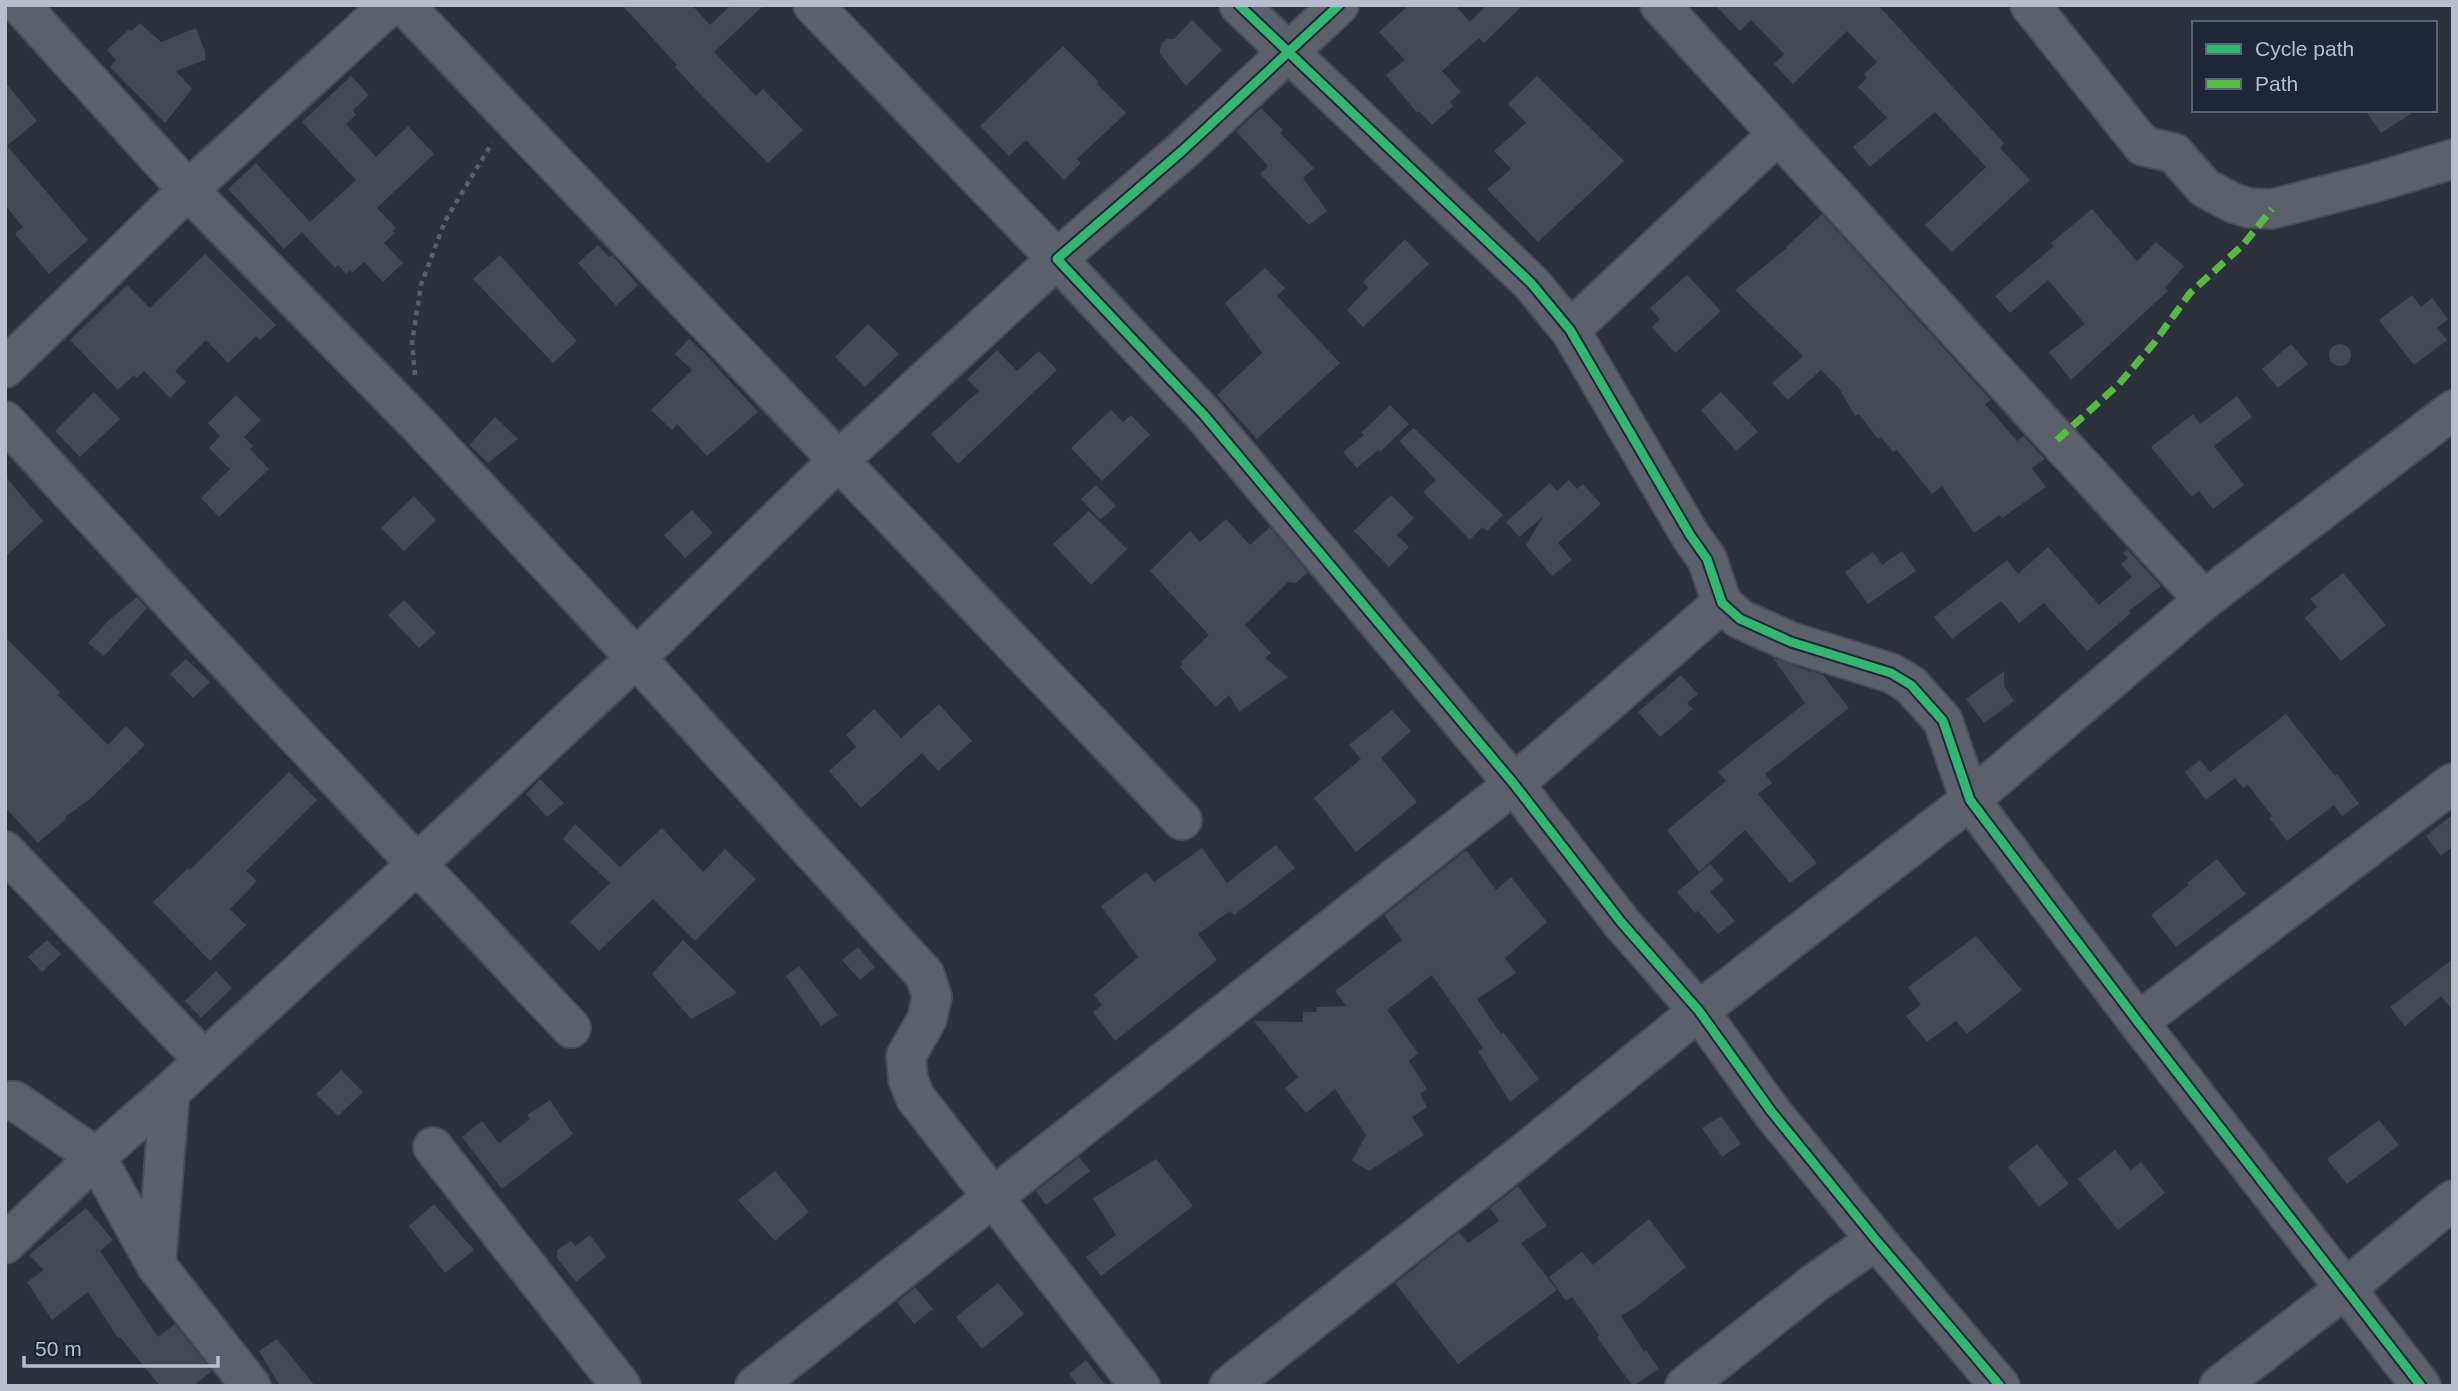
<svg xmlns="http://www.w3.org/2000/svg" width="2458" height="1391" viewBox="0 0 2458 1391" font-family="Arial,sans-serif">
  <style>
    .building { fill: #444851 }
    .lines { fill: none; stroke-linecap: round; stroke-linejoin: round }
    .minor-casing { stroke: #494c55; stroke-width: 42 }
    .path { stroke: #595f66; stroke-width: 4.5; stroke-dasharray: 5 5; stroke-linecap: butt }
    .minor { stroke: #5c606a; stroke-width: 38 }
    .quiet { stroke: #58b947; stroke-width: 7; stroke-dasharray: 14 7; stroke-linecap: butt }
    .cycleway-casing { stroke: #1e2638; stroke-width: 13 }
    .cycleway { stroke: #33b770; stroke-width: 9 }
  </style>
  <rect width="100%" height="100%" fill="#2c313c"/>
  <g class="building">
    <path d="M 622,5 L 692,5 L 710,25 L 731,5 L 764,5 L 714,52 L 756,96 L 763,89 L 803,130 L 768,163 L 699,93 L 675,67 L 677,65 Z"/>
    <path d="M 1409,5 L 1455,5 L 1470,22 L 1487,5 L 1523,5 L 1484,43 L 1479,38 L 1442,71 L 1461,92 L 1450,102 L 1453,106 L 1432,125 L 1419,111 L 1417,113 L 1386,75 L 1405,60 L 1379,32 Z"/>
    <path d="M 1715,5 L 1878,5 L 2004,143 L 2000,148 L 2030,180 L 1952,252 L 1925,225 L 1986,167 L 1935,112 L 1870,167 L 1853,147 L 1887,118 L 1858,87 L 1867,78 L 1864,74 L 1877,62 L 1847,31 L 1793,84 L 1774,64 L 1784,54 L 1751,20 L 1740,31 Z"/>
    <path d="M 1192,20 L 1222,50 L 1186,86 L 1160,54 L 1160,49 L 1162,43 L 1167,39 L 1174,39 Z"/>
    <path d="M 140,23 L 161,42 L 196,28 L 205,51 L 205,60 L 176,71 L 192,89 L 165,123 L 110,67 L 116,60 L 107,50 L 129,29 L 131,31 Z"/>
    <path d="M 1063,46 L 1099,82 L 1097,84 L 1126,113 L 1077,159 L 1081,163 L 1064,180 L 1026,140 L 1009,156 L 980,126 Z"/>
    <path d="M 351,76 L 369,95 L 353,110 L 356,115 L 346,124 L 376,157 L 408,126 L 434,154 L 377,208 L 396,228 L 392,231 L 395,233 L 384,243 L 403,263 L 383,282 L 364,262 L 352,273 L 350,270 L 346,274 L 338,265 L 335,268 L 302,232 L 284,249 L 228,189 L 256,163 L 310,222 L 356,180 L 302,122 Z"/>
    <path d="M 1537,76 L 1624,161 L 1538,242 L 1487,189 L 1511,169 L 1494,151 L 1526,123 L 1508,104 Z"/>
    <path d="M 5,82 L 37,121 L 7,146 L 88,240 L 49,274 L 15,234 L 23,227 L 5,205 Z"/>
    <path d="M 1261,108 L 1283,130 L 1280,133 L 1314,168 L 1303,178 L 1327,211 L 1309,225 L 1260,174 L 1268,166 L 1236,131 Z"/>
    <path d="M 2365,110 L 2417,110 L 2381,133 Z"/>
    <path d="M 2092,209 L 2137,261 L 2156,242 L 2184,266 L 2165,288 L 2168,291 L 2071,380 L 2049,352 L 2085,324 L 2048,280 L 2010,313 L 1995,296 L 2054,246 L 2051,243 Z"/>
    <path d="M 1822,214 L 1991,400 L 1985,404 L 2017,441 L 2024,436 L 2045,459 L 2032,468 L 2046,487 L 2002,518 L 2000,515 L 1974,533 L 1942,486 L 1932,494 L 1897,450 L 1893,452 L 1881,437 L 1878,439 L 1859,414 L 1855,416 L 1839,388 L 1821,370 L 1788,400 L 1772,383 L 1803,356 L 1735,290 L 1787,248 L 1786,247 Z"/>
    <path d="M 1405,239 L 1429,264 L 1363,327 L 1347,310 L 1368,288 L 1363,282 Z"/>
    <path d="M 598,245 L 609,257 L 612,255 L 638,285 L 616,306 L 578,263 Z"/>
    <path d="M 205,254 L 276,325 L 260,340 L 256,336 L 228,363 L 206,340 L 175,371 L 186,382 L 170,398 L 144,371 L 137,378 L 134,375 L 118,390 L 70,340 L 127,285 L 150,308 Z"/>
    <path d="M 500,255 L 577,341 L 553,363 L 473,279 Z"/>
    <path d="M 1265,268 L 1285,288 L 1277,296 L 1340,363 L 1257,439 L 1217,395 L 1262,353 L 1225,303 Z"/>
    <path d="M 1687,275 L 1721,311 L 1675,353 L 1652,327 L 1660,319 L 1650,308 Z"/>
    <path d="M 2412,295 L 2421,307 L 2432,298 L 2448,319 L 2437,328 L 2447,340 L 2414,365 L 2379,320 Z"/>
    <path d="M 868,324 L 899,354 L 865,387 L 835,357 Z"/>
    <path d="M 689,339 L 706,355 L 758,412 L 707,456 L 677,424 L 672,430 L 651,410 L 692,370 L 675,354 Z"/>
    <circle cx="2340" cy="355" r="11"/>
    <path d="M 2291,344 L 2308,364 L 2278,388 L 2262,369 Z"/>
    <path d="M 997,350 L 1017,371 L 1039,351 L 1057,370 L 958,464 L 931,434 L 979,391 L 967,379 Z"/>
    <path d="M 94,392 L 120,419 L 80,457 L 55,431 Z"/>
    <path d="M 1721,392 L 1758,432 L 1736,451 L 1701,410 Z"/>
    <path d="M 236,395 L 261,420 L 244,437 L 253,446 L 250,449 L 269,469 L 219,517 L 201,498 L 230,469 L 209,448 L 220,436 L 208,423 Z"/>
    <path d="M 2237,396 L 2252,417 L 2214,446 L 2244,485 L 2213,509 L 2199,491 L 2192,497 L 2151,447 L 2193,414 L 2200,424 Z"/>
    <path d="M 1390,405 L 1409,424 L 1380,452 L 1378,450 L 1357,468 L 1343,452 L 1364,435 L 1361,433 Z"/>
    <path d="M 1111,410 L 1123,422 L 1131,415 L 1150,435 L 1102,481 L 1071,448 Z"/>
    <path d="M 495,417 L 518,439 L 488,463 L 469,445 Z"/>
    <path d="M 1414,428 L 1503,515 L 1487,531 L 1482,527 L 1470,540 L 1423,492 L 1436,480 L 1399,441 Z"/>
    <path d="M 5,476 L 43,521 L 5,557 Z"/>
    <path d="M 1569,480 L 1577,489 L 1583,484 L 1601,504 L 1558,543 L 1572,560 L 1552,576 L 1526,545 L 1543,517 L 1519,537 L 1506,522 L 1550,483 L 1557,491 Z"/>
    <path d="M 1096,485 L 1116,506 L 1100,520 L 1081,499 Z"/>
    <path d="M 1391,495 L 1414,518 L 1397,535 L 1409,547 L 1389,567 L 1354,531 Z"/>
    <path d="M 414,496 L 436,520 L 404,551 L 381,528 Z"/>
    <path d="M 692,510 L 713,533 L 685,558 L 664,535 Z"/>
    <path d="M 1089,511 L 1127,549 L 1091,585 L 1053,544 Z"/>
    <path d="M 1226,519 L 1250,545 L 1270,527 L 1308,572 L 1296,583 L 1288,582 L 1245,625 L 1271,653 L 1265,658 L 1288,677 L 1239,712 L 1229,695 L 1216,707 L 1180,667 L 1183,664 L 1181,662 L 1209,635 L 1150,571 L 1190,531 L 1200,542 Z"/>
    <path d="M 2048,547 L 2099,605 L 2132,577 L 2121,564 L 2128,558 L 2123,553 L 2127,549 L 2161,586 L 2129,611 L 2131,613 L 2087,651 L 2044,603 L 2019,623 L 2001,601 L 1952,639 L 1934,617 L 2007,560 L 2018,574 Z"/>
    <path d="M 1902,551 L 1916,571 L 1868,604 L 1845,572 L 1873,552 L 1882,565 Z"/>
    <path d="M 2343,573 L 2386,625 L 2341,661 L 2305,618 L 2317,607 L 2310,599 Z"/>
    <path d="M 137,597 L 147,608 L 104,656 L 88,643 L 109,620 Z"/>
    <path d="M 404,600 L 436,633 L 419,648 L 388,615 Z"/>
    <path d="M 5,637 L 60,692 L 58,695 L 108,745 L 126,726 L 145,745 L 90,799 L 65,817 L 66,819 L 38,843 L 5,807 Z"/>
    <path d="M 1773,658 L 1807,670 L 1809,672 L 1811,671 L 1823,675 L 1849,708 L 1765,774 L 1772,783 L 1758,794 L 1817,863 L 1790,883 L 1745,830 L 1699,872 L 1667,830 L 1726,781 L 1718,772 L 1805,703 Z"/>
    <path d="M 186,659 L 210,682 L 193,698 L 170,674 Z"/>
    <path d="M 2004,671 L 2004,686 L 2014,701 L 1984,723 L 1966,699 Z"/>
    <path d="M 1681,675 L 1698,694 L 1687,703 L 1693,709 L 1660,737 L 1638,712 Z"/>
    <path d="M 939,704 L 972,741 L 938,771 L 922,753 L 861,808 L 829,771 L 856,747 L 846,735 L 874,709 L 901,738 Z"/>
    <path d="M 1392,710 L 1411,731 L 1381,758 L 1417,802 L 1356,852 L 1314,798 L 1361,759 L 1349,745 Z"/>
    <path d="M 2286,714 L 2335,776 L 2337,774 L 2359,804 L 2342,816 L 2334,805 L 2287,841 L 2269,818 L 2272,816 L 2248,785 L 2243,788 L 2235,778 L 2206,800 L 2185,772 L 2200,760 L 2210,772 Z"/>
    <path d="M 289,772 L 317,800 L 246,871 L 257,881 L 230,909 L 246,925 L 210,961 L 153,902 L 188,868 L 190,870 Z"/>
    <path d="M 540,779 L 564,803 L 547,817 L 526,794 Z"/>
    <path d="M 2453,814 L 2453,846 L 2441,856 L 2426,836 Z"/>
    <path d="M 575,824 L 620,867 L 662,828 L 703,872 L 725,849 L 756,879 L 695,941 L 653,899 L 599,951 L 570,922 L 610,883 L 563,839 Z"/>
    <path d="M 1276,845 L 1295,868 L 1234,915 L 1230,911 L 1198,934 L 1217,960 L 1115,1041 L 1093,1012 L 1102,1005 L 1094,995 L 1138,957 L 1101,906 L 1146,872 L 1154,882 L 1202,848 L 1227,883 Z"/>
    <path d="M 1466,850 L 1496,890 L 1511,877 L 1547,922 L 1505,958 L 1516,973 L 1477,999 L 1501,1034 L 1503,1032 L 1539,1079 L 1510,1102 L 1478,1051 L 1483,1048 L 1432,975 L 1387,1010 L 1418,1053 L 1409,1061 L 1427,1089 L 1420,1094 L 1427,1107 L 1412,1117 L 1424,1135 L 1369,1171 L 1352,1161 L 1366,1135 L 1335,1089 L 1306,1113 L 1285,1088 L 1298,1077 L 1254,1021 L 1303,1022 L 1303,1012 L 1316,1012 L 1317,1007 L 1346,1006 L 1335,991 L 1402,940 L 1384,915 Z"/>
    <path d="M 2217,859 L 2246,894 L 2176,947 L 2151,915 L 2189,885 L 2187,883 Z"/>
    <path d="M 1710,864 L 1724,880 L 1710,892 L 1735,921 L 1718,934 L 1698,911 L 1695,913 L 1677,892 Z"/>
    <path d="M 1976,936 L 2022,990 L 1967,1034 L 1956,1021 L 1927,1042 L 1906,1016 L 1921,1005 L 1908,987 Z"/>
    <path d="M 47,940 L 61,954 L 42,972 L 28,957 Z"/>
    <path d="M 683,940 L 737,993 L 691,1019 L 652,974 Z"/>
    <path d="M 858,947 L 875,967 L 860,980 L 842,960 Z"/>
    <path d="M 2453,959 L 2453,1011 L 2441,996 L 2405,1026 L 2390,1007 Z"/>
    <path d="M 799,966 L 838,1015 L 821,1026 L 786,976 Z"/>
    <path d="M 216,971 L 232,988 L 201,1018 L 185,1001 Z"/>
    <path d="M 341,1070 L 363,1092 L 338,1116 L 316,1094 Z"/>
    <path d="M 550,1100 L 573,1134 L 502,1189 L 462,1137 L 482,1121 L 499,1143 L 530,1119 L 527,1115 Z"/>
    <path d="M 1721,1116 L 1741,1144 L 1722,1157 L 1702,1128 Z"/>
    <path d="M 2379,1120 L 2399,1145 L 2347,1184 L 2327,1159 Z"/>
    <path d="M 2037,1144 L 2069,1184 L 2039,1207 L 2008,1167 Z"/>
    <path d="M 2115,1150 L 2131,1170 L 2141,1162 L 2165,1193 L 2118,1230 L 2078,1179 Z"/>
    <path d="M 1079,1157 L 1090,1171 L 1046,1205 L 1036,1191 Z"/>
    <path d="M 1156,1159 L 1193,1206 L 1101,1276 L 1086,1257 L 1116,1235 L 1093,1198 Z"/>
    <path d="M 775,1171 L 809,1212 L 775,1241 L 738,1200 Z"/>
    <path d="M 1518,1186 L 1547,1226 L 1521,1243 L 1557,1290 L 1458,1364 L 1395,1283 L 1459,1232 L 1468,1243 L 1499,1221 L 1490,1208 Z"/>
    <path d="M 434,1204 L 474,1250 L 445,1273 L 409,1226 Z"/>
    <path d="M 86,1208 L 113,1240 L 100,1251 L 158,1337 L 175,1324 L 212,1371 L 193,1386 L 160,1386 L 120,1337 L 118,1338 L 88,1292 L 52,1320 L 27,1282 L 44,1270 L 29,1255 Z"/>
    <path d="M 1649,1219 L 1686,1267 L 1637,1306 L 1621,1316 L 1644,1352 L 1646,1350 L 1659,1369 L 1633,1386 L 1603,1346 L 1597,1337 L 1599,1335 L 1572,1297 L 1566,1301 L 1549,1277 L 1582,1252 L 1593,1265 Z"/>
    <path d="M 590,1235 L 606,1257 L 576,1282 L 557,1258 L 557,1250 L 571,1241 L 575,1246 Z"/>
    <path d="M 998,1283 L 1024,1314 L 982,1349 L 956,1317 Z"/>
    <path d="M 915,1287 L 933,1309 L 914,1324 L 897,1302 Z"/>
    <path d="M 277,1339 L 315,1386 L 280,1386 L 259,1351 Z"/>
    <path d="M 1086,1360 L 1106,1386 L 1078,1386 L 1069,1374 Z"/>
  </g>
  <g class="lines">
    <g class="minor-casing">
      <g id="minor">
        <path d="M 20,5 L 188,190 L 418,424 L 636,658 L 925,975 L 932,997 L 927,1019 L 906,1056 L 908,1079 L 915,1097 L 1140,1386"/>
        <path d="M 404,5 L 1182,820"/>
        <path d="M 1239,5 L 1531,283 L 1570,330 L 1690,535 L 1707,559 L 1722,603 L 1740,619 L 1791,642 L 1891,673 L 1911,685 L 1943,721 L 1970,800 L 2138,1022 L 2421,1386"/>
        <path d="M 1339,5 L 1182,151 L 1057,259 L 1204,415 L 1514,784 L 1621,922 L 1699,1011 L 1771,1111 L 1876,1240 L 2000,1386"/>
        <path d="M 1660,5 L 2204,600"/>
        <path d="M 2030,5 L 2143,146 L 2174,153 L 2205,188 L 2233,203 L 2249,208 L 2272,209 L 2373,183 L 2453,159"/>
        <path d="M 1570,330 L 1778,134"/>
        <path d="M 5,368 L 188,190 L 390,5"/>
        <path d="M 5,421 L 203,636 L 571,1028"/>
        <path d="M 5,851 L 204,1060"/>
        <path d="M 2138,1022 L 2453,783"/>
        <path d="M 5,1101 L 15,1101 L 96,1157 L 156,1265 L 251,1386"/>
        <path d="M 433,1147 L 621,1386"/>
        <path d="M 5,1244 L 96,1157 L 170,1092 L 417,864 L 636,658 L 838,461 L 1057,259 L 813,5"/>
        <path d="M 156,1265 L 170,1092"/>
        <path d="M 755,1386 L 1514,784 L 1722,603"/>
        <path d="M 1229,1386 L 1519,1157 L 1699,1011 L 1970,800 L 2204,600 L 2453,410"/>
        <path d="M 1685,1386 L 1815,1283 L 1876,1240"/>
        <path d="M 2219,1386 L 2346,1288 L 2453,1200"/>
      </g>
    </g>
    <path class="path" d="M 415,375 L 412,343 L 421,285 L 445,221 L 492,143"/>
    <use href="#minor" class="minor"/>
    <path class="quiet" d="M 2057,440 L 2119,384 L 2154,343 L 2190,293 L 2243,245 L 2272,209"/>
    <g class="cycleway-casing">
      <g id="cycleway">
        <path d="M 1239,5 L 1531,283 L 1570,330 L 1690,535 L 1707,559 L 1722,603 L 1740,619 L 1791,642 L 1891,673 L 1911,685 L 1943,721 L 1970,800 L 2138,1022 L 2421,1386"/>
        <path d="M 1339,5 L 1182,151 L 1057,259 L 1204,415 L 1514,784 L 1621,922 L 1699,1011 L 1771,1111 L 1876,1240 L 2000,1386"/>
      </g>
    </g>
    <use href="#cycleway" class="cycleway"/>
  </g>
  <rect width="2458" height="1391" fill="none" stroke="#b7bdcc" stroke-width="14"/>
  <rect x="2192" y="21" width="245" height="91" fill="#1e2638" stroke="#5b6273" stroke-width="2"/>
  <rect x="2206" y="44" width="35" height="10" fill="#33b770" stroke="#5b6273" stroke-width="2"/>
  <text x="2255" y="56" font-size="21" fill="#b7bdcc">Cycle path</text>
  <rect x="2206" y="79" width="35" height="10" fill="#58b947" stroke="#5b6273" stroke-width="2"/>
  <text x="2255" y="91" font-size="21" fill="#b7bdcc">Path</text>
  <path d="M24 1356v10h194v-10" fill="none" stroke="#b7bdcc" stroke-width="3.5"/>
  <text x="35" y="1356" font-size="21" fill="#b7bdcc" stroke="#1e2638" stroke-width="5" paint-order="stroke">50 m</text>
</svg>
